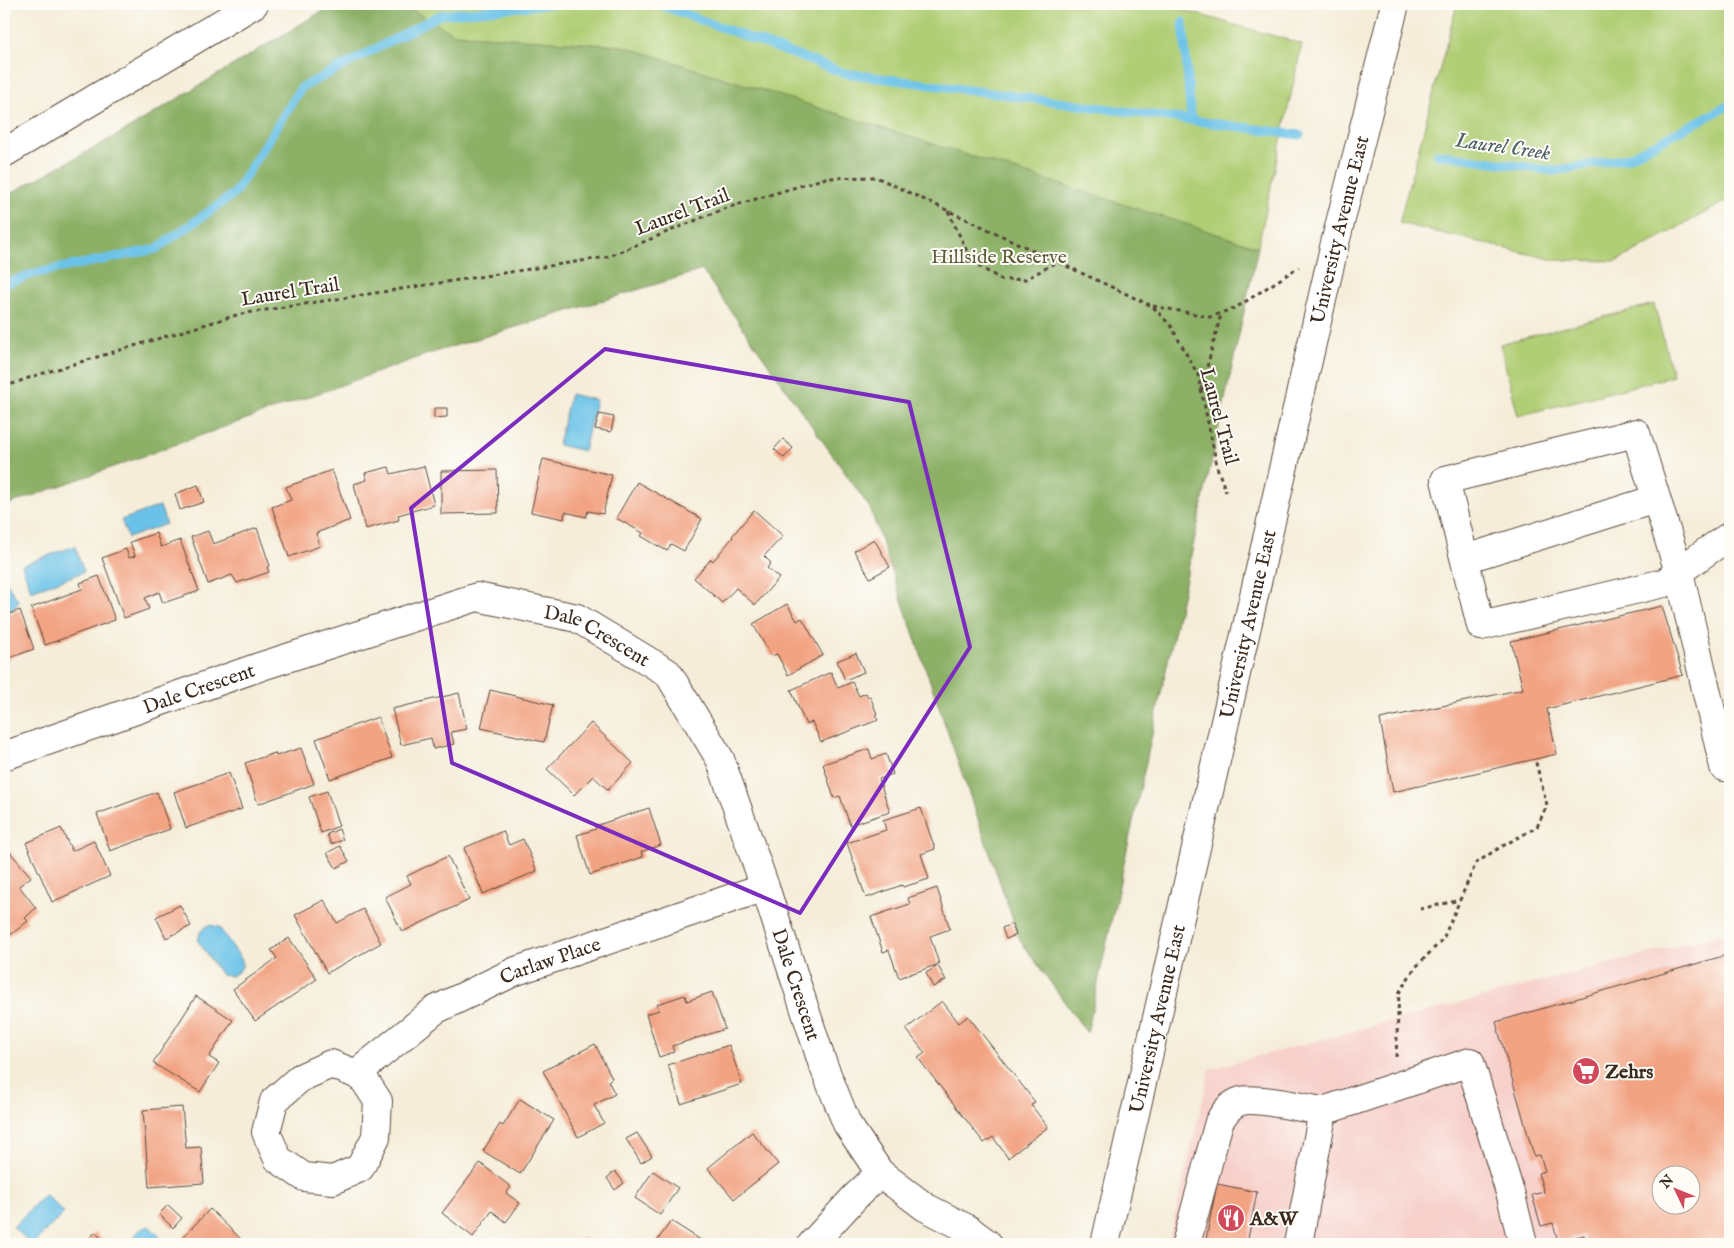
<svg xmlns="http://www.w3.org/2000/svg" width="1734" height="1248" viewBox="0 0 1734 1248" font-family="'IM FELL English',serif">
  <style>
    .built { fill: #f7d0cb; fill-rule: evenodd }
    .green { fill: #b0ce75; stroke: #767c4a }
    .forest { fill: #8cb166; stroke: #646e42 }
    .water { fill: #6bc2e8; stroke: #537683 }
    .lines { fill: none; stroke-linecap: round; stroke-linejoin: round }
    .stream { stroke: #6bc2e8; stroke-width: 9 }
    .building { fill: #f2a382; fill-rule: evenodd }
    .minor-casing { stroke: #57473a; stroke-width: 30 }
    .major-casing { stroke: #57473a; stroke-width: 30 }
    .path { stroke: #57473a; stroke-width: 3; stroke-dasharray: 4 4; stroke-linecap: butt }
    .minor { stroke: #fff; stroke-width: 28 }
    .major { stroke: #fff; stroke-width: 28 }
    .marked { fill: none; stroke: #7b2cbf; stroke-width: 4; stroke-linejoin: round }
    .labels { text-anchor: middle; stroke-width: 4; stroke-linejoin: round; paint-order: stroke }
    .street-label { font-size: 20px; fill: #3b2a1e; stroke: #fdfcf7 }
    .park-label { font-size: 20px; fill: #5e5b38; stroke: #fdfcf7 }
    .poi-label { font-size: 20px; font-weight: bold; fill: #3b2a1e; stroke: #fdfcf7; text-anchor: start }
    .water-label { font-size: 21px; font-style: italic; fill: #4c5f65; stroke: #fdfcf7 }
  </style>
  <rect width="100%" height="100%" fill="#fdfcf7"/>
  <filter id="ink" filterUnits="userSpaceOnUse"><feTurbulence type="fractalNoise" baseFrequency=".02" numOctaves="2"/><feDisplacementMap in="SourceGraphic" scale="10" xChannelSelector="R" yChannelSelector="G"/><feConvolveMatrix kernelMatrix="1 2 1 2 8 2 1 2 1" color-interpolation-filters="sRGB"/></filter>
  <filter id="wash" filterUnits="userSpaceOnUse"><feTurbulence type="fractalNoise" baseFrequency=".0096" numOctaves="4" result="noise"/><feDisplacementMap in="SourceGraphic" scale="20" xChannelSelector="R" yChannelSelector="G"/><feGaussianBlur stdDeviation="1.12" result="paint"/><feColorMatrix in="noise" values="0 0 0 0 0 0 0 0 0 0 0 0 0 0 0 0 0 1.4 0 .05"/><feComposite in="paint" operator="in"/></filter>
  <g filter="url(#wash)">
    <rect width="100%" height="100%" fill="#f5edd9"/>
    <path class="built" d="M 1730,932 L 1730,1244 L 1168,1244 L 1210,1069 ZM 1662,1176 L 1692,1176 L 1692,1206 L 1662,1206 Z"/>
    <g class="green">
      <path d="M 334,4 L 1162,4 L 1302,44 L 1087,1033 L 1020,940 L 870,508 L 702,270 L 431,353 L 4,197 L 123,132 Z"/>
      <path d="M 1457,4 L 1730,4 L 1730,199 L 1617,261 L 1554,260 L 1399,223 Z"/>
      <path d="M 1654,304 L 1673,376 L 1518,416 L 1500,344 Z"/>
    </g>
    <path class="forest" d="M 334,4 L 402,4 L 454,34 L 623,46 L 1258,247 L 1087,1033 L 1020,940 L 870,508 L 702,270 L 431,353 L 4,506 L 4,197 L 123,132 Z"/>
    <g class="water">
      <path d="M 570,394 L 596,400 L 584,451 L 558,445 Z"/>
      <path d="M 160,506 L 166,524 L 128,538 L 121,520 Z"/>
      <path d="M 75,546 L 84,572 L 31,591 L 22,565 Z"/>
      <path d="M 4,578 L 19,602 L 9,613 L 4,610 Z"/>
      <path d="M 208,925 L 219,927 L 242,960 L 242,967 L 238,972 L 231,976 L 221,975 L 198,941 L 200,932 Z"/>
      <path d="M 45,1194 L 64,1213 L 33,1244 L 31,1244 L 13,1227 Z"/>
      <path d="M 149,1226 L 167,1244 L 132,1244 C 134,1233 138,1230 149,1226 Z"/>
    </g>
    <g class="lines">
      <g class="stream">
        <path d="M 658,4 L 844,73 L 1300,135"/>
        <path d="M 1183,22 L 1191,119"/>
        <path d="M 1437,154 L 1554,171 L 1627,158 L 1730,105"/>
        <path d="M 4,284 L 36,273 L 156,249 L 234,194 L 301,88 L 440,15 L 550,4"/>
      </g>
    </g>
    <g id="blocks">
      <g class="building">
        <path d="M 434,408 L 447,408 L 447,417 L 434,418 Z"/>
        <path d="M 599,414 L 614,417 L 611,432 L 595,429 Z"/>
        <path d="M 783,439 L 793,448 L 784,458 L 774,449 Z"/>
        <path d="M 543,459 L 612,475 L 603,514 L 588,511 L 586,517 L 565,512 L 564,519 L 531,512 Z"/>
        <path d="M 424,466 L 434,505 L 398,515 L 399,520 L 365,529 L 354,484 L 367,480 L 365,473 L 389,467 L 391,474 Z"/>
        <path d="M 332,470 L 350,520 L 316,533 L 320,546 L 289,557 L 272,507 L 291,500 L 286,487 Z"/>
        <path d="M 497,470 L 498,513 L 441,514 L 441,471 Z"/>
        <path d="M 637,482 L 702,519 L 684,551 L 671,544 L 667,551 L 641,536 L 643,533 L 616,518 Z"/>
        <path d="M 198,485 L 204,502 L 180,510 L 175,494 Z"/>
        <path d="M 754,510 L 783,536 L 764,556 L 771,563 L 767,568 L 779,578 L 755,605 L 736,588 L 722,603 L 694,578 L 711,559 L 713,561 L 733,537 L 732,536 Z"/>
        <path d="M 257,528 L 270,566 L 267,567 L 269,572 L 237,583 L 232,575 L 208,584 L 191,537 L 208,531 L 213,544 Z"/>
        <path d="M 156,533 L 161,547 L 180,540 L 199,591 L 163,603 L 159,592 L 145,598 L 149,609 L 124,618 L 102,558 L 126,549 L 129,558 L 135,556 L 130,542 Z"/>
        <path d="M 874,539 L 890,567 L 870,578 L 854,551 Z"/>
        <path d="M 99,576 L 115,620 L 45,645 L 31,608 L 82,589 L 80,583 Z"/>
        <path d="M 787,604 L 797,621 L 802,618 L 823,655 L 788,675 L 777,654 L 771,656 L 753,624 Z"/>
        <path d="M 1662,606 L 1683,675 L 1547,709 L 1557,754 L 1393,792 L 1380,719 L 1523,689 L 1511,641 Z"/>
        <path d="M 20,610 L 34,649 L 4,660 L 4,616 Z"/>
        <path d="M 856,653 L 864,672 L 845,680 L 837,661 Z"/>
        <path d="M 831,672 L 838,688 L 852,682 L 859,696 L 866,693 L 868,697 L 870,696 L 877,714 L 875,715 L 878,720 L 821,742 L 812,722 L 806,725 L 791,690 Z"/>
        <path d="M 490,690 L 553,705 L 544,742 L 481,728 Z"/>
        <path d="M 459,693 L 467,729 L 451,732 L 454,744 L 433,749 L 431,738 L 401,745 L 392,709 Z"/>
        <path d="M 378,717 L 392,758 L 330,779 L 316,739 Z"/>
        <path d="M 591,723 L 633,763 L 608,790 L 593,776 L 574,795 L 547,769 Z"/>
        <path d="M 301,748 L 314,784 L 258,804 L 245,763 L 275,753 L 276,756 Z"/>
        <path d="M 869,749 L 872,759 L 886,754 L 893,774 L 879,779 L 890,812 L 850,825 L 840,796 L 834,798 L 823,764 Z"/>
        <path d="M 229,773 L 242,809 L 186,828 L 174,792 Z"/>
        <path d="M 327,791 L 339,826 L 321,833 L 309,797 Z"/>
        <path d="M 157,792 L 170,829 L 110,851 L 97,814 Z"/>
        <path d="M 649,808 L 661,845 L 641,852 L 643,857 L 590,875 L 577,835 L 596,829 L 595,826 Z"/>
        <path d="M 921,808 L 935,849 L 921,854 L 929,879 L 903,887 L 902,885 L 866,898 L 847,843 L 886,830 L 883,820 Z"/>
        <path d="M 61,828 L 72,851 L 94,841 L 110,876 L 52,902 L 26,843 Z"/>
        <path d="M 339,829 L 343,840 L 331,844 L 327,834 Z"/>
        <path d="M 503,831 L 509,845 L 523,839 L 537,871 L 483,894 L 464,848 Z"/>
        <path d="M 340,846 L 349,861 L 336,868 L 327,853 Z"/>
        <path d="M 9,851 L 31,877 L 19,886 L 36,908 L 25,918 L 28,921 L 4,940 L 4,855 Z"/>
        <path d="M 448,856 L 469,900 L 402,932 L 385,897 L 411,884 L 407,876 Z"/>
        <path d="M 937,888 L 950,929 L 930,936 L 939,964 L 899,978 L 889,950 L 883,952 L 871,917 L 910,904 L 908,898 Z"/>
        <path d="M 324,900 L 337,923 L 363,909 L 381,943 L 327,973 L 295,915 Z"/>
        <path d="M 180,905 L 191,926 L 166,938 L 156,917 Z"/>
        <path d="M 1012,924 L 1016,935 L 1006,939 L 1002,928 Z"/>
        <path d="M 289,938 L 317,979 L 255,1021 L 233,989 L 277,958 L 271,950 Z"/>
        <path d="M 1730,954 L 1730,1244 L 1586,1244 L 1584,1235 L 1558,1242 L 1553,1223 L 1541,1226 L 1532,1195 L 1544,1192 L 1538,1173 L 1545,1171 L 1540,1155 L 1534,1156 L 1496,1022 ZM 1662,1176 L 1692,1176 L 1692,1206 L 1662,1206 Z"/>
        <path d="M 938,966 L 946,980 L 933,987 L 926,973 Z"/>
        <path d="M 712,992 L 725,1029 L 672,1046 L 674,1052 L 659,1057 L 646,1014 L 659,1010 L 657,1004 L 685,995 L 687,1001 Z"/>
        <path d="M 196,996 L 233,1020 L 209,1057 L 219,1063 L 200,1092 L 153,1063 Z"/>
        <path d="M 942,1001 L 959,1023 L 968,1016 L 1035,1102 L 1031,1105 L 1048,1127 L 1008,1158 L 993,1137 L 984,1143 L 918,1058 L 925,1053 L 906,1029 Z"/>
        <path d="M 595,1044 L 612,1078 L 608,1081 L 615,1094 L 594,1105 L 604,1123 L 578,1137 L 543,1071 Z"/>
        <path d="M 729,1045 L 742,1084 L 681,1104 L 668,1065 Z"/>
        <path d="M 520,1099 L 554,1120 L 520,1174 L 483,1151 L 500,1124 L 503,1126 Z"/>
        <path d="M 182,1107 L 186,1148 L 201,1147 L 204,1183 L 149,1187 L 143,1110 Z"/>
        <path d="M 752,1132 L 778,1164 L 734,1199 L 708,1168 Z"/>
        <path d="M 637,1133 L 652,1156 L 641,1163 L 626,1139 Z"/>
        <path d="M 480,1163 L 511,1187 L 506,1193 L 520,1203 L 506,1222 L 492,1211 L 473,1237 L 442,1213 Z"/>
        <path d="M 615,1171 L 624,1183 L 615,1190 L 607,1178 Z"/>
        <path d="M 653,1171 L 678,1188 L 660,1215 L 635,1198 Z"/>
        <path d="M 1217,1184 L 1257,1192 L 1247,1244 L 1205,1244 Z"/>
        <path d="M 168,1205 L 182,1218 L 173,1228 L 159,1214 Z"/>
        <path d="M 210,1209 L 246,1244 L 189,1244 L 182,1238 Z"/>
        <path d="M 671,1221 L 707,1244 L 655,1244 Z"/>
        <path d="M 95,1232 L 107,1244 L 92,1244 L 88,1240 Z"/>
        <path d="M 581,1237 L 591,1244 L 577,1244 Z"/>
      </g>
    </g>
  </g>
  <g filter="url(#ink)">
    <use href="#blocks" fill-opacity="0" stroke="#57473a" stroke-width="1"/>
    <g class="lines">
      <g class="minor-casing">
        <g id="minor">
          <path d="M 4,153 L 254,4"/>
          <path d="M 1465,559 L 1656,499"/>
          <path id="s1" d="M 4,756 L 262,666 L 477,597 L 577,618 L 668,673 L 720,759 L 765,887 L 822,1062 L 847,1124 L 880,1173 L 925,1207 L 968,1229 L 988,1244"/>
          <path d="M 1724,767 L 1679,572 L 1636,433 L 1445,480 L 1481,626 L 1664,583 C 1686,567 1707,550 1730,536"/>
          <path id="s2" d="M 356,1074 L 365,1081 L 378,1101 L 376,1137 L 360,1168 L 333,1180 L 304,1177 L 278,1159 L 266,1132 L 274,1101 L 300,1078 L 331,1064 L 356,1074 L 435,1010 L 516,971 L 765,887"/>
          <path d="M 812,1244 L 856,1196 L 880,1173"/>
          <path d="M 1186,1244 L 1219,1122 C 1224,1113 1230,1104 1241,1101 C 1256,1097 1305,1108 1323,1111"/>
          <path d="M 1298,1244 L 1323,1111 L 1470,1062 L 1511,1196 L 1523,1244"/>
        </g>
      </g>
      <g class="major-casing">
        <g id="major">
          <path id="s3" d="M 1105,1244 L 1335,243 L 1395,4"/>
        </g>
      </g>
      <g class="path">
        <path d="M 948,211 L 972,262 L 1002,280 L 1026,279 L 1057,262"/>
        <path d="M 1153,306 L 1210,317 L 1237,307 L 1299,267"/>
        <path d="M 4,387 L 34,376 L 240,314 L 607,257 L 723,209 L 826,178 L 876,177 L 1152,306 L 1171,326 L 1198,375 L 1218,470 L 1226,492"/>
        <path d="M 1201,390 L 1221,314"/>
        <path d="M 1420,909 L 1460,900"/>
        <path d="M 1396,1057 L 1399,993 L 1414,969 L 1443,939 L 1476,863 L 1499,848 L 1537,827 L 1547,805 L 1535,759"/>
      </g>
      <use href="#minor" class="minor"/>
      <use href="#major" class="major"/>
    </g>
  </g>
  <path class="marked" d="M 605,349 L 909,402 L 970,647 L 800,913 L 452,763 L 411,508 Z"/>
  <defs>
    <g id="supermarket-disc" transform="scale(1.4375)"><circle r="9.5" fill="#d1495b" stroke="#fdfcf7"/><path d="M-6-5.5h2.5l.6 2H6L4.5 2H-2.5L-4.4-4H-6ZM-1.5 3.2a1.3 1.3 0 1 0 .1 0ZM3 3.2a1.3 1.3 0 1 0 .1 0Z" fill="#fff"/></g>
    <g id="restaurant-disc" transform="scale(1.4375)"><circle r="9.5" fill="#d1495b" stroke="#fdfcf7"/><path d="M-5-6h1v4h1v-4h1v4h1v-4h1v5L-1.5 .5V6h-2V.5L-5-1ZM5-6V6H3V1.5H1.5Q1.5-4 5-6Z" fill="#fff"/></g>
  </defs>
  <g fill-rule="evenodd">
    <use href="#supermarket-disc" x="1586" y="1071"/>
    <use href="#restaurant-disc" x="1231" y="1218"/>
  </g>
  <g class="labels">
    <g class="street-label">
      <text transform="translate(682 211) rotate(-21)" y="7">Laurel Trail</text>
      <text dy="7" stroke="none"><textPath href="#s3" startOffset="1041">University Avenue East</textPath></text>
      <text transform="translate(290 291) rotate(-9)" y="7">Laurel Trail</text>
      <text transform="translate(1220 416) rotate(75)" y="7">Laurel Trail</text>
      <text dy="7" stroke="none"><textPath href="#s3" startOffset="636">University Avenue East</textPath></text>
      <text dy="7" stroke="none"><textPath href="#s1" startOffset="626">Dale Crescent</textPath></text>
      <text dy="7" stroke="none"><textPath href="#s1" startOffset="206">Dale Crescent</textPath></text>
      <text dy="7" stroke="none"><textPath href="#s2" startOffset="581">Carlaw Place</textPath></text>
      <text dy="7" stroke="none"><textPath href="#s1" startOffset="1046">Dale Crescent</textPath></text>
      <text dy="7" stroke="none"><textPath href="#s3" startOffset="231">University Avenue East</textPath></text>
    </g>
    <g class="park-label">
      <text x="999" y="263">Hillside Reserve</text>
    </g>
    <g class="poi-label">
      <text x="1605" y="1078">Zehrs</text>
      <text x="1250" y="1225">A&amp;W</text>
    </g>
    <g class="water-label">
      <text transform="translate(1503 146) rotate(8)" y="7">Laurel Creek</text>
    </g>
  </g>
  <rect width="1734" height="1248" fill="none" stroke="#fdfcf7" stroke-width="20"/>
  <g transform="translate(1676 1190) rotate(313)"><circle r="24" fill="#fdfcf7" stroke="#afa8a0"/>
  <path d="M0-4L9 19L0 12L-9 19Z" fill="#d1495b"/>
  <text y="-8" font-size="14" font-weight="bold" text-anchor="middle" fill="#3b2a1e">N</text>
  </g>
</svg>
